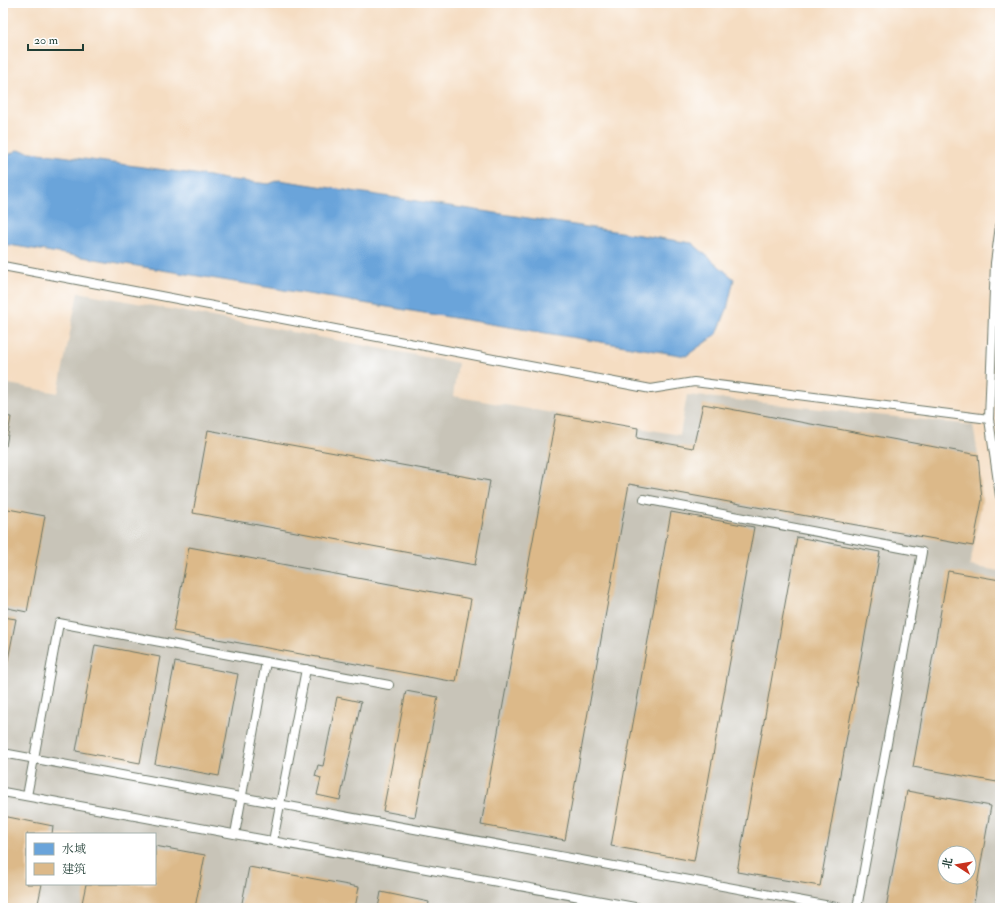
<svg xmlns="http://www.w3.org/2000/svg" width="1003" height="911" viewBox="0 0 1003 911" font-family="'IM FELL Double Pica','Noto Serif SC',serif">
  <style>
    .industrial { fill: #c8c4b8; fill-rule: evenodd }
    .water { fill: #6aa4da; stroke: #447087 }
    .building { fill: #dcb989; fill-rule: evenodd }
    .lines { fill: none; stroke-linecap: round; stroke-linejoin: round }
    .service-casing { stroke: #6a7566; stroke-width: 10 }
    .service { stroke: #fff; stroke-width: 8 }
  </style>
  <rect width="100%" height="100%" fill="#fff"/>
  <filter id="ink" filterUnits="userSpaceOnUse"><feTurbulence type="fractalNoise" baseFrequency=".025" numOctaves="2"/><feDisplacementMap in="SourceGraphic" scale="8" xChannelSelector="R" yChannelSelector="G"/><feConvolveMatrix kernelMatrix="1 2 1 2 8 2 1 2 1" color-interpolation-filters="sRGB"/></filter>
  <filter id="wash" filterUnits="userSpaceOnUse"><feTurbulence type="fractalNoise" baseFrequency=".012" numOctaves="4" result="noise"/><feDisplacementMap in="SourceGraphic" scale="16" xChannelSelector="R" yChannelSelector="G"/><feGaussianBlur stdDeviation="0.9" result="paint"/><feColorMatrix in="noise" values="0 0 0 0 0 0 0 0 0 0 0 0 0 0 0 0 0 1.4 0 .05"/><feComposite in="paint" operator="in"/></filter>
  <g filter="url(#wash)">
    <rect width="100%" height="100%" fill="#f5ddc2"/>
    <path class="industrial" d="M 78,292 L 458,363 L 453,396 L 680,435 L 687,395 L 973,425 L 978,455 L 982,500 L 970,566 L 1000,571 L 1000,908 L 3,908 L 3,383 L 58,393 ZM 27,834 L 155,834 L 155,884 L 27,884 ZM 945,853 L 969,853 L 969,877 L 945,877 Z"/>
    <path class="water" d="M 17,150 L 209,176 L 224,179 L 269,184 L 279,180 L 692,243 L 734,279 L 727,309 L 717,334 L 686,356 L 3,244 L 3,158 Z"/>
    <g id="blocks">
      <g class="building">
        <path d="M 703,404 L 978,455 L 982,500 L 973,546 L 629,484 L 565,840 L 481,825 L 556,414 L 638,428 L 637,438 L 693,448 Z"/>
        <path d="M 3,416 L 11,417 L 6,446 L 3,445 Z"/>
        <path d="M 208,430 L 490,481 L 475,565 L 193,513 Z"/>
        <path d="M 3,508 L 45,516 L 27,612 L 3,607 Z"/>
        <path d="M 671,512 L 754,527 L 694,861 L 611,846 Z"/>
        <path d="M 797,537 L 880,552 L 820,886 L 737,872 Z"/>
        <path d="M 189,547 L 471,599 L 456,682 L 173,631 Z"/>
        <path d="M 948,571 L 1000,580 L 1000,763 L 997,782 L 913,767 Z"/>
        <path d="M 3,617 L 16,619 L 4,680 L 3,680 Z"/>
        <path d="M 95,645 L 160,657 L 140,763 L 76,751 Z"/>
        <path d="M 175,662 L 238,674 L 219,776 L 155,764 Z"/>
        <path d="M 406,691 L 438,697 L 415,817 L 383,811 Z"/>
        <path d="M 337,697 L 361,702 L 340,800 L 317,795 L 321,778 L 315,776 L 318,765 L 323,766 Z"/>
        <path d="M 907,791 L 991,806 L 973,908 L 886,908 ZM 945,853 L 969,853 L 969,877 L 945,877 Z"/>
        <path d="M 3,816 L 53,826 L 52,834 L 27,834 L 27,884 L 42,884 L 37,908 L 3,908 Z"/>
        <path d="M 155,846 L 205,855 L 195,908 L 81,908 L 86,884 L 155,884 Z"/>
        <path d="M 249,867 L 359,887 L 355,908 L 241,908 Z"/>
        <path d="M 381,892 L 429,902 L 428,908 L 378,908 Z"/>
      </g>
    </g>
  </g>
  <g filter="url(#ink)">
    <use href="#blocks" fill-opacity="0" stroke="#6a7566" stroke-width="1"/>
    <g class="lines">
      <g class="service-casing">
        <g id="service">
          <path d="M 1000,226 L 995,263 L 989,419 L 1000,496"/>
          <path d="M 3,266 L 651,389 L 694,382 L 989,419"/>
          <path d="M 644,499 L 922,552 L 857,908"/>
          <path d="M 3,753 L 841,908"/>
          <path d="M 3,792 L 640,908"/>
          <path d="M 27,796 L 59,623 L 389,685"/>
          <path d="M 235,834 L 266,662"/>
          <path d="M 273,841 L 306,669"/>
        </g>
      </g>
      <use href="#service" class="service"/>
    </g>
  </g>
  <rect width="1003" height="911" fill="none" stroke="#fff" stroke-width="16"/>
  <rect x="26" y="833" width="130" height="52" fill="#ffffff" stroke="#a5b1ae"/>
  <rect x="34" y="843" width="20" height="12" fill="#6aa4da" stroke="#a5b1ae"/>
  <text x="62" y="853" font-size="12" fill="#1f3d34">水域</text>
  <rect x="34" y="863" width="20" height="12" fill="#dcb989" stroke="#a5b1ae"/>
  <text x="62" y="873" font-size="12" fill="#1f3d34">建筑</text>
  <g transform="translate(957 865) rotate(282)"><circle r="19" fill="#ffffff" stroke="#a5b1ae"/>
  <path d="M0-3L7 15L0 10L-7 15Z" fill="#c8321e"/>
  <text y="-6" font-size="11" font-weight="bold" text-anchor="middle" fill="#1f3d34">北</text>
  </g>
  <path d="M28 44v6h55v-6" fill="none" stroke="#1f3d34" stroke-width="2"/>
  <text x="34" y="44" font-size="12" fill="#1f3d34" stroke="#ffffff" stroke-width="3" paint-order="stroke">20 m</text>
</svg>
